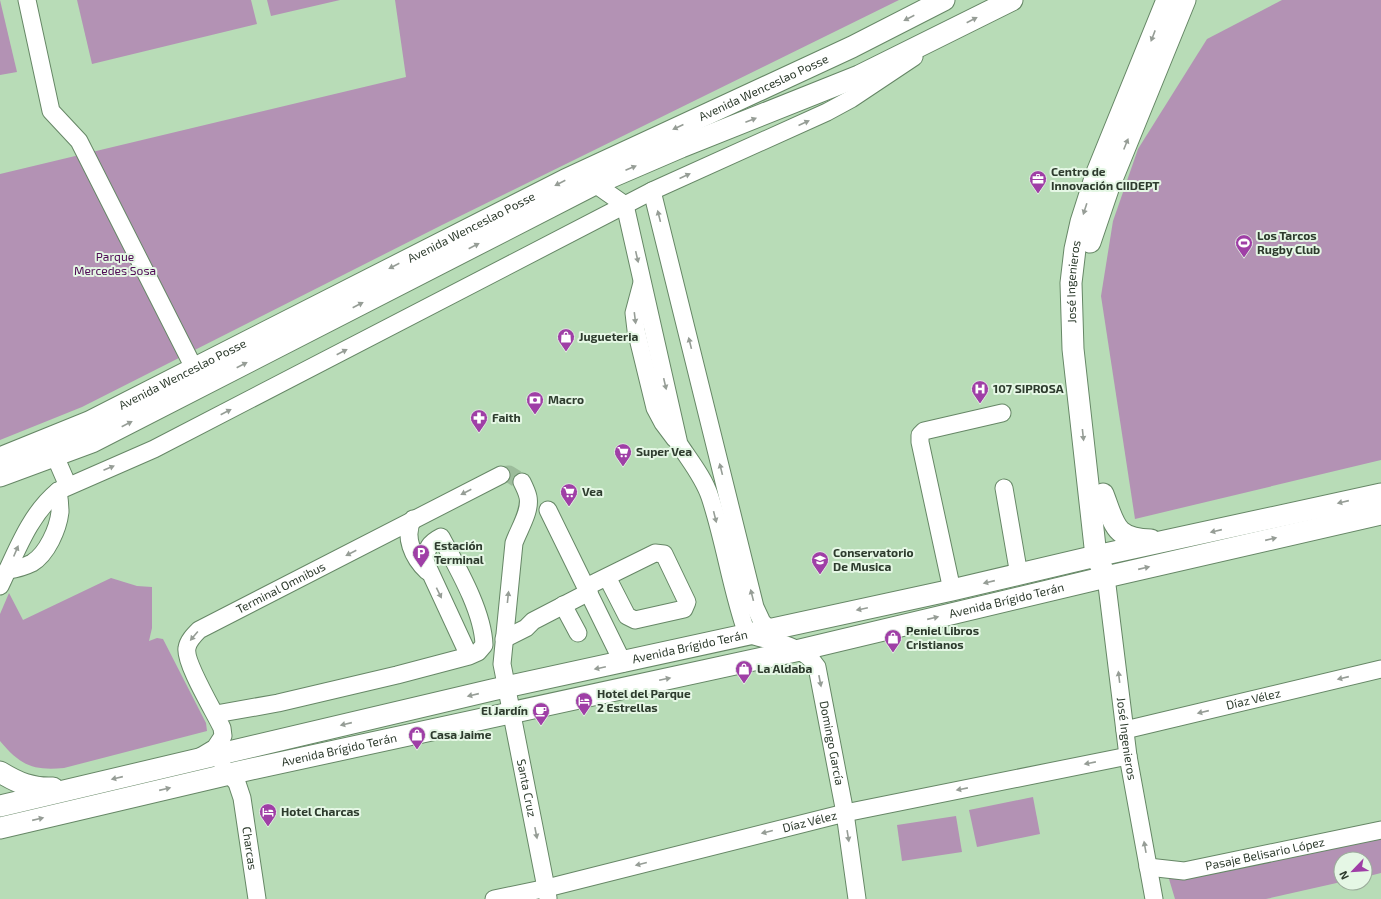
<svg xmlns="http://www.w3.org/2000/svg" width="1381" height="899" viewBox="0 0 1381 899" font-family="'Exo 2',sans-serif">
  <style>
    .green { fill: #b392b4 }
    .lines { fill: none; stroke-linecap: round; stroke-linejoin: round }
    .minor-tunnel { stroke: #9cbc9b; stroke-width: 17; stroke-dasharray: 17 8; stroke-linecap: butt }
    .minor-casing { stroke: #668766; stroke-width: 19 }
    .major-casing { stroke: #668766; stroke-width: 23 }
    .minor { stroke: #fff; stroke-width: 17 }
    .major { stroke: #fff; stroke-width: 21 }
    .oneway { fill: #969d96 }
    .labels { text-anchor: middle; stroke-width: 4; stroke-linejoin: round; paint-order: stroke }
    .street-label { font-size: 12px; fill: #2d3b2d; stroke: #e5f7e5 }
    .poi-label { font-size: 12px; font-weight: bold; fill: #2d3b2d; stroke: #e5f7e5; text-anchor: start }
    .park-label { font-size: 12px; fill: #4f0b55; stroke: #e5f7e5 }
  </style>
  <rect width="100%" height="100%" fill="#b8dcb7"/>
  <g class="green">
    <path d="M 0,0 L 17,72 L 0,75 Z"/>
    <path d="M 77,0 L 251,0 L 257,24 L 92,64 Z"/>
    <path d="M 267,0 L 340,0 L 271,16 Z"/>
    <path d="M 395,0 L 899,0 L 442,225 L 82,407 L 0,440 L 0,174 L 406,77 Z"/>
    <path d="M 1282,0 L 1381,0 L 1381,460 L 1135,519 L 1101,296 L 1113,221 L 1138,149 L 1207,39 Z"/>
    <path d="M 111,578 L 137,586 L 152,587 L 152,628 L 149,641 L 157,638 L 163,639 L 206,723 L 207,731 L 64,768 C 33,771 20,765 0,741 L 0,614 L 9,593 L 23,620 Z"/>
    <path d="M 1033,797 L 1040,834 L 977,847 L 969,810 Z"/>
    <path d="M 956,816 L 962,852 L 902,861 L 897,825 Z"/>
    <path d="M 1381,838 L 1381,873 L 1365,877 L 1365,859 L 1341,859 L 1341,882 L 1266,899 L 1175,899 L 1169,879 L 1183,878 Z"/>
  </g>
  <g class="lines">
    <path class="minor-tunnel" d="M 501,475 L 509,474 L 522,482"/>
    <g class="minor-casing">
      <g id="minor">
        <path d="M 27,0 L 51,111 L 79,141 L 194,368"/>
        <path id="s1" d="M 595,184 L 625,205 L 679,444 C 690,461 704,478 710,497 C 725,542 731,589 747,634 C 771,642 803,644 817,667 L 845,813 L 857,899"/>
        <path d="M 652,191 L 755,607 L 762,622 L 769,629"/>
        <path d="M 642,283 L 634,313 L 636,330 L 655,408 L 663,423 L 675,439"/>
        <path d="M 55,456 L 68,486"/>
        <path id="s2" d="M 522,482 C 524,486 527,492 528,497 C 531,511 519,529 514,543 L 502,664 L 548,898"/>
        <path d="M 1004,488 L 1019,575"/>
        <path d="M 548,510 L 623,663"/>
        <path d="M 413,519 C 403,536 413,558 427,571"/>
        <path d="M 8,570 C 16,569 24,567 32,563 C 47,554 58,529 60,512 C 60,505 59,497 58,491"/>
        <path id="s3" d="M 1106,577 L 1128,756 L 1154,899"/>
        <path d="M 0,586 C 16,553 29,515 58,491 L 154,449 L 652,191 L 827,112 L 851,99 L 914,57"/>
        <path d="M 586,587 L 655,553 L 664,554 L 687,602 L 684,609 L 635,620 L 627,616 L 607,577"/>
        <path d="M 952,590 L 920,442 L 920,435 L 924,431 L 1002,413"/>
        <path d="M 563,605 L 578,633"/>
        <path d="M 504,639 L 526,628 L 533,621 L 589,592"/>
        <path d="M 216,714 L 278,703 L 397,675 L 469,656 L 478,652 L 484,645 C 483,611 457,567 441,537 C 429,543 427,548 425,561 L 469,656"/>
        <path id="s4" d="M 1125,730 L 1381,669"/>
        <path id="s5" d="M 200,757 L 215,748 L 223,736 L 222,728 C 215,713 184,662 187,648 C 188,641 194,635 199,630 L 501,475"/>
        <path id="s6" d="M 223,767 L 237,783 L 242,798 L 257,899"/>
        <path id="s7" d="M 1148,867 L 1184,871 L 1381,830"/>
        <path id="s8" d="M 494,899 L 547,888 L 845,813 L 1128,756"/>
      </g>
    </g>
    <g class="major-casing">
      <g id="major">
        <path d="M 1090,242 L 1108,189 L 1185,0"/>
        <path id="s9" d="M 0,458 L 89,422 L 565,180 L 852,47 L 944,0"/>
        <path d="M 0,476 L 92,442 L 595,184 L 681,147 L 859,76 L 1012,0"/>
        <path d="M 1103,494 C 1115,525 1114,539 1151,540"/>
        <path id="s10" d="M 1102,568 L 1096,556 L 1073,349 L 1071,283 L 1075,249 L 1081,222 L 1096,175 L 1167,0"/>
        <path d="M 0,772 C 18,783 32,789 53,788"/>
        <path id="s11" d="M 0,806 L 492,690 L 952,590 L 1096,556 L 1381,494"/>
        <path id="s12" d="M 0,828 L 238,772 L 800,650 L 1106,577 L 1381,514"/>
      </g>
    </g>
    <use href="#minor" class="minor"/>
    <use href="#major" class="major"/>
  </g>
  <defs><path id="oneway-solid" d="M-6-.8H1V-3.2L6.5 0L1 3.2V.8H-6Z"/></defs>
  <g class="oneway">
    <use href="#oneway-solid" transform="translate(909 18) rotate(153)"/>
    <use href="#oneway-solid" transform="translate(972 20) rotate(-27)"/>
    <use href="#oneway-solid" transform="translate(1153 36) rotate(111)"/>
    <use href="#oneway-solid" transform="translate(751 120) rotate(-21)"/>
    <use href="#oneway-solid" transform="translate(804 123) rotate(-24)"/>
    <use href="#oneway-solid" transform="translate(678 127) rotate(155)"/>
    <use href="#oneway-solid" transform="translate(1126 144) rotate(-68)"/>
    <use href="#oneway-solid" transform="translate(631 168) rotate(-23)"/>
    <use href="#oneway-solid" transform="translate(685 176) rotate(-24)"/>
    <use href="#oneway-solid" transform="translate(560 183) rotate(153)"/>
    <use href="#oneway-solid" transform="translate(1085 209) rotate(108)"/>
    <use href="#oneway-solid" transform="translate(659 216) rotate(-104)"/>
    <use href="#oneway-solid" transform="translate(474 246) rotate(-27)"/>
    <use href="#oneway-solid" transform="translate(637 257) rotate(77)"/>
    <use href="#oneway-solid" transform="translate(394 266) rotate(153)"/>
    <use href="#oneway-solid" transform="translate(358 305) rotate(-27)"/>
    <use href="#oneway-solid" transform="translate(635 318) rotate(83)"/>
    <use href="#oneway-solid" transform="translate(690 343) rotate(-104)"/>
    <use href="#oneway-solid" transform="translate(342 352) rotate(-27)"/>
    <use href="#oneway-solid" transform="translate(242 365) rotate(-27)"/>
    <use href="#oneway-solid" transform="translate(665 384) rotate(77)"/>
    <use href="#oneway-solid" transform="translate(226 412) rotate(-27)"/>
    <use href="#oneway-solid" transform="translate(127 424) rotate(-27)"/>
    <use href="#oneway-solid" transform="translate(1083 435) rotate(84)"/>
    <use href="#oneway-solid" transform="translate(109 468) rotate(-23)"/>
    <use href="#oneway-solid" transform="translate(721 469) rotate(-104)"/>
    <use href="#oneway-solid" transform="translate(466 492) rotate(153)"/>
    <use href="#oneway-solid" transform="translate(1343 502) rotate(167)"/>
    <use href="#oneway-solid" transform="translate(715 517) rotate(76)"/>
    <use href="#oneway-solid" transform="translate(1216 531) rotate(167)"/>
    <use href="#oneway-solid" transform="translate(1271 539) rotate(-13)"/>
    <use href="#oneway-solid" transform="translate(16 551) rotate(-67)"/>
    <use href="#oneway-solid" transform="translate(351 553) rotate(153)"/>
    <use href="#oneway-solid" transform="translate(1144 568) rotate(-13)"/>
    <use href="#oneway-solid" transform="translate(989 582) rotate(167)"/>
    <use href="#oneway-solid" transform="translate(439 593) rotate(64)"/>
    <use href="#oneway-solid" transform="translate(752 595) rotate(-104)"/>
    <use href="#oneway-solid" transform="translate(508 597) rotate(-84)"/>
    <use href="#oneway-solid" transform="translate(862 609) rotate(168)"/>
    <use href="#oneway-solid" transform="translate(933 618) rotate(-13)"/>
    <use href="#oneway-solid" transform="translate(194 636) rotate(130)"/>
    <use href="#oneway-solid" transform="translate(600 668) rotate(168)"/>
    <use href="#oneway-solid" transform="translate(1119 677) rotate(-97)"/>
    <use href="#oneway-solid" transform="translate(1343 678) rotate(167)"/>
    <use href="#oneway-solid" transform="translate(665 679) rotate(-12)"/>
    <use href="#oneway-solid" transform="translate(820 681) rotate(79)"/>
    <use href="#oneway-solid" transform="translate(473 695) rotate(167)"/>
    <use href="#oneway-solid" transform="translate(1203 712) rotate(167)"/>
    <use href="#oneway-solid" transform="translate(346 724) rotate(167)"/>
    <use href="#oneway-solid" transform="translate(1090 763) rotate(169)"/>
    <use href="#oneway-solid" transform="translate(117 778) rotate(167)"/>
    <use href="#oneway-solid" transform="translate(165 789) rotate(-13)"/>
    <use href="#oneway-solid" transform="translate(962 789) rotate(169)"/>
    <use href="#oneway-solid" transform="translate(38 819) rotate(-13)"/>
    <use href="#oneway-solid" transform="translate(767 832) rotate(166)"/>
    <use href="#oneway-solid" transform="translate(536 833) rotate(79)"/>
    <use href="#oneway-solid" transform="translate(848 836) rotate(81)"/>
    <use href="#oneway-solid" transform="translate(1145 847) rotate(-100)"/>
    <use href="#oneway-solid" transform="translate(641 864) rotate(166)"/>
  </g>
  <defs>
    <g id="office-pin" transform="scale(0.9)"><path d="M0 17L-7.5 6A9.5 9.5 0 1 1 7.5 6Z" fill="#9f3fa6" stroke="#e5f7e5"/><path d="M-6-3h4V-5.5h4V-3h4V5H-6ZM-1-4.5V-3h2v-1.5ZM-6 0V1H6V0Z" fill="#fff"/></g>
    <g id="stadium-pin" transform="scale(0.9)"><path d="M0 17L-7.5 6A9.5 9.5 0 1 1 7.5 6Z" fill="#9f3fa6" stroke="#e5f7e5"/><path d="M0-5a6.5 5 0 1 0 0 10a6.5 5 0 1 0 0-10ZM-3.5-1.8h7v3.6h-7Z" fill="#fff"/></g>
    <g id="shop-pin" transform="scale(0.9)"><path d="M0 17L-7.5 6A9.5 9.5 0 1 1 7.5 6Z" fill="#9f3fa6" stroke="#e5f7e5"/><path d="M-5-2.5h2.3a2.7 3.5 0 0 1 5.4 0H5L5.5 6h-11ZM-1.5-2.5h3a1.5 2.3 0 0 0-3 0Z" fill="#fff"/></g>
    <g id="hospital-pin" transform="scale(0.9)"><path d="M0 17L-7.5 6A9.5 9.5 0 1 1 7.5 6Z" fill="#9f3fa6" stroke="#e5f7e5"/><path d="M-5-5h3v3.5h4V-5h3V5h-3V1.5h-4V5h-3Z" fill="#fff"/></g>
    <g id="bank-pin" transform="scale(0.9)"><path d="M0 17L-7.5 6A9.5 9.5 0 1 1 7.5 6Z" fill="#9f3fa6" stroke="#e5f7e5"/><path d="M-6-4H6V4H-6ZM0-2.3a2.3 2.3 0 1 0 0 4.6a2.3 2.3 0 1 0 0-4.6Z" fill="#fff"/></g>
    <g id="pharmacy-pin" transform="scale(0.9)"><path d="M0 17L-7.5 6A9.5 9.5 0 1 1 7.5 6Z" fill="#9f3fa6" stroke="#e5f7e5"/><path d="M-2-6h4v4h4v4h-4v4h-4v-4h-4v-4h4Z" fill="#fff"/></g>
    <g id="supermarket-pin" transform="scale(0.9)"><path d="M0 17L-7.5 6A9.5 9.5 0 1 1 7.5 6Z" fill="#9f3fa6" stroke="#e5f7e5"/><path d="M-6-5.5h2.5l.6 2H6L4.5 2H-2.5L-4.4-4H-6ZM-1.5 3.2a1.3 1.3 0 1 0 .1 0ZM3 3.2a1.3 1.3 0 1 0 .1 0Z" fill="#fff"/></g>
    <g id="parking-pin" transform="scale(0.9)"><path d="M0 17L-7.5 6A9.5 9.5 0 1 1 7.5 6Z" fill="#9f3fa6" stroke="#e5f7e5"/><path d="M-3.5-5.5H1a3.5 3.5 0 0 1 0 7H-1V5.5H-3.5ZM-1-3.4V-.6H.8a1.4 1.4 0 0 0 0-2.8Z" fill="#fff"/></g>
    <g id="university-pin" transform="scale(0.9)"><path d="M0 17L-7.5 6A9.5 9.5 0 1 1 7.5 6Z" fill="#9f3fa6" stroke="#e5f7e5"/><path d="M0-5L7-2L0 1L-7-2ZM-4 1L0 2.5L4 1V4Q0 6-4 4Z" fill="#fff"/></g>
    <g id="hotel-pin" transform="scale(0.9)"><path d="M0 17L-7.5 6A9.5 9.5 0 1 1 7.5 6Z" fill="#9f3fa6" stroke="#e5f7e5"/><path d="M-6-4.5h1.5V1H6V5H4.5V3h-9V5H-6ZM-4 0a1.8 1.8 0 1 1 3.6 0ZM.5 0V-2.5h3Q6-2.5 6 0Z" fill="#fff"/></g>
    <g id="cafe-pin" transform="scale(0.9)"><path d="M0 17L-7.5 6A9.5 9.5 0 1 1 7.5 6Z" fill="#9f3fa6" stroke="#e5f7e5"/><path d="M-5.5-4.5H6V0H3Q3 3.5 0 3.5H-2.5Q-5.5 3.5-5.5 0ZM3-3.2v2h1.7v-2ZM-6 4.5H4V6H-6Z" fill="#fff"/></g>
  </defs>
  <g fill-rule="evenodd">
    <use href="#office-pin" x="1038" y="179"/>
    <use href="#stadium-pin" x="1244" y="243"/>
    <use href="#shop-pin" x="566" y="337"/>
    <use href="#hospital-pin" x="980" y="389"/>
    <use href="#bank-pin" x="535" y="400"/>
    <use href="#pharmacy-pin" x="479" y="418"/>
    <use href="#supermarket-pin" x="623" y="452"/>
    <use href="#supermarket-pin" x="569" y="492"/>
    <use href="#parking-pin" x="421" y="553"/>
    <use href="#university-pin" x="820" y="560"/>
    <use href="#shop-pin" x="893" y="638"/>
    <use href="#shop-pin" x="744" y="669"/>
    <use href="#hotel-pin" x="584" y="701"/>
    <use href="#cafe-pin" x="541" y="711"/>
    <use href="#shop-pin" x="417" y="735"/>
    <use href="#hotel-pin" x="268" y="812"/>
  </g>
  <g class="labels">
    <g class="street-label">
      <text dy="4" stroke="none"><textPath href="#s9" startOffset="849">Avenida Wenceslao Posse</textPath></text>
      <text dy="4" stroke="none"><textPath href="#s9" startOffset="525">Avenida Wenceslao Posse</textPath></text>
      <text dy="4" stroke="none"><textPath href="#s10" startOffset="289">José Ingenieros</textPath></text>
      <text dy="4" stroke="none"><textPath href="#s9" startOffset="201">Avenida Wenceslao Posse</textPath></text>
      <text dy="4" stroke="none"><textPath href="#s5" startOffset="242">Terminal Omnibus</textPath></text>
      <text dy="4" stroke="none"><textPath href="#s12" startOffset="1032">Avenida Brígido Terán</textPath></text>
      <text dy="4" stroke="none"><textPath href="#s11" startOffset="708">Avenida Brígido Terán</textPath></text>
      <text dy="4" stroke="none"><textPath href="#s4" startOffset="132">Díaz Vélez</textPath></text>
      <text dy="4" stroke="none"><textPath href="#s3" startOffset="163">José Ingenieros</textPath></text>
      <text dy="4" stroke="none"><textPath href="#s1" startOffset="642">Domingo García</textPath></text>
      <text dy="4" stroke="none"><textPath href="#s12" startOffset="348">Avenida Brígido Terán</textPath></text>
      <text dy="4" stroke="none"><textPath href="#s2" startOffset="313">Santa Cruz</textPath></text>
      <text dy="4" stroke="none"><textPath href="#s8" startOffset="325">Díaz Vélez</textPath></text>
      <text dy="4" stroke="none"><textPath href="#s6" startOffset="88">Charcas</textPath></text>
      <text dy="4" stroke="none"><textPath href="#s7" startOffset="119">Pasaje Belisario López</textPath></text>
    </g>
    <g class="poi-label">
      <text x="1051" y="176">Centro de<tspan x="1051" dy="14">Innovación CIIDEPT</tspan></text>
      <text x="1257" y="240">Los Tarcos<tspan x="1257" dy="14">Rugby Club</tspan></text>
      <text x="579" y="341">Jugueteria</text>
      <text x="993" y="393">107 SIPROSA</text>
      <text x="548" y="404">Macro</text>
      <text x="492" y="422">Faith</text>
      <text x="636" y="456">Super Vea</text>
      <text x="582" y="496">Vea</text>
      <text x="434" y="550">Estación<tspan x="434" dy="14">Terminal</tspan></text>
      <text x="833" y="557">Conservatorio<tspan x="833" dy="14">De Musica</tspan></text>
      <text x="906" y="635">Peniel Libros<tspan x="906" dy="14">Cristianos</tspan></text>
      <text x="757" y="673">La Aldaba</text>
      <text x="597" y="698">Hotel del Parque<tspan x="597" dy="14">2 Estrellas</tspan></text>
      <text x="528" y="715" text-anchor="end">El Jardín</text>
      <text x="430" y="739">Casa Jaime</text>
      <text x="281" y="816">Hotel Charcas</text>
    </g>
    <g class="park-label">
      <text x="115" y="261">Parque<tspan x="115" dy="14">Mercedes Sosa</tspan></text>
    </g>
  </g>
  <g transform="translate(1353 871) rotate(245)"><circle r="19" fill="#e5f7e5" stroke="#9bac9b"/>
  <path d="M0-3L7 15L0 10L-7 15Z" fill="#9f3fa6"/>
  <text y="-6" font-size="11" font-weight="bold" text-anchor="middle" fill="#2d3b2d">N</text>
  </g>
</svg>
